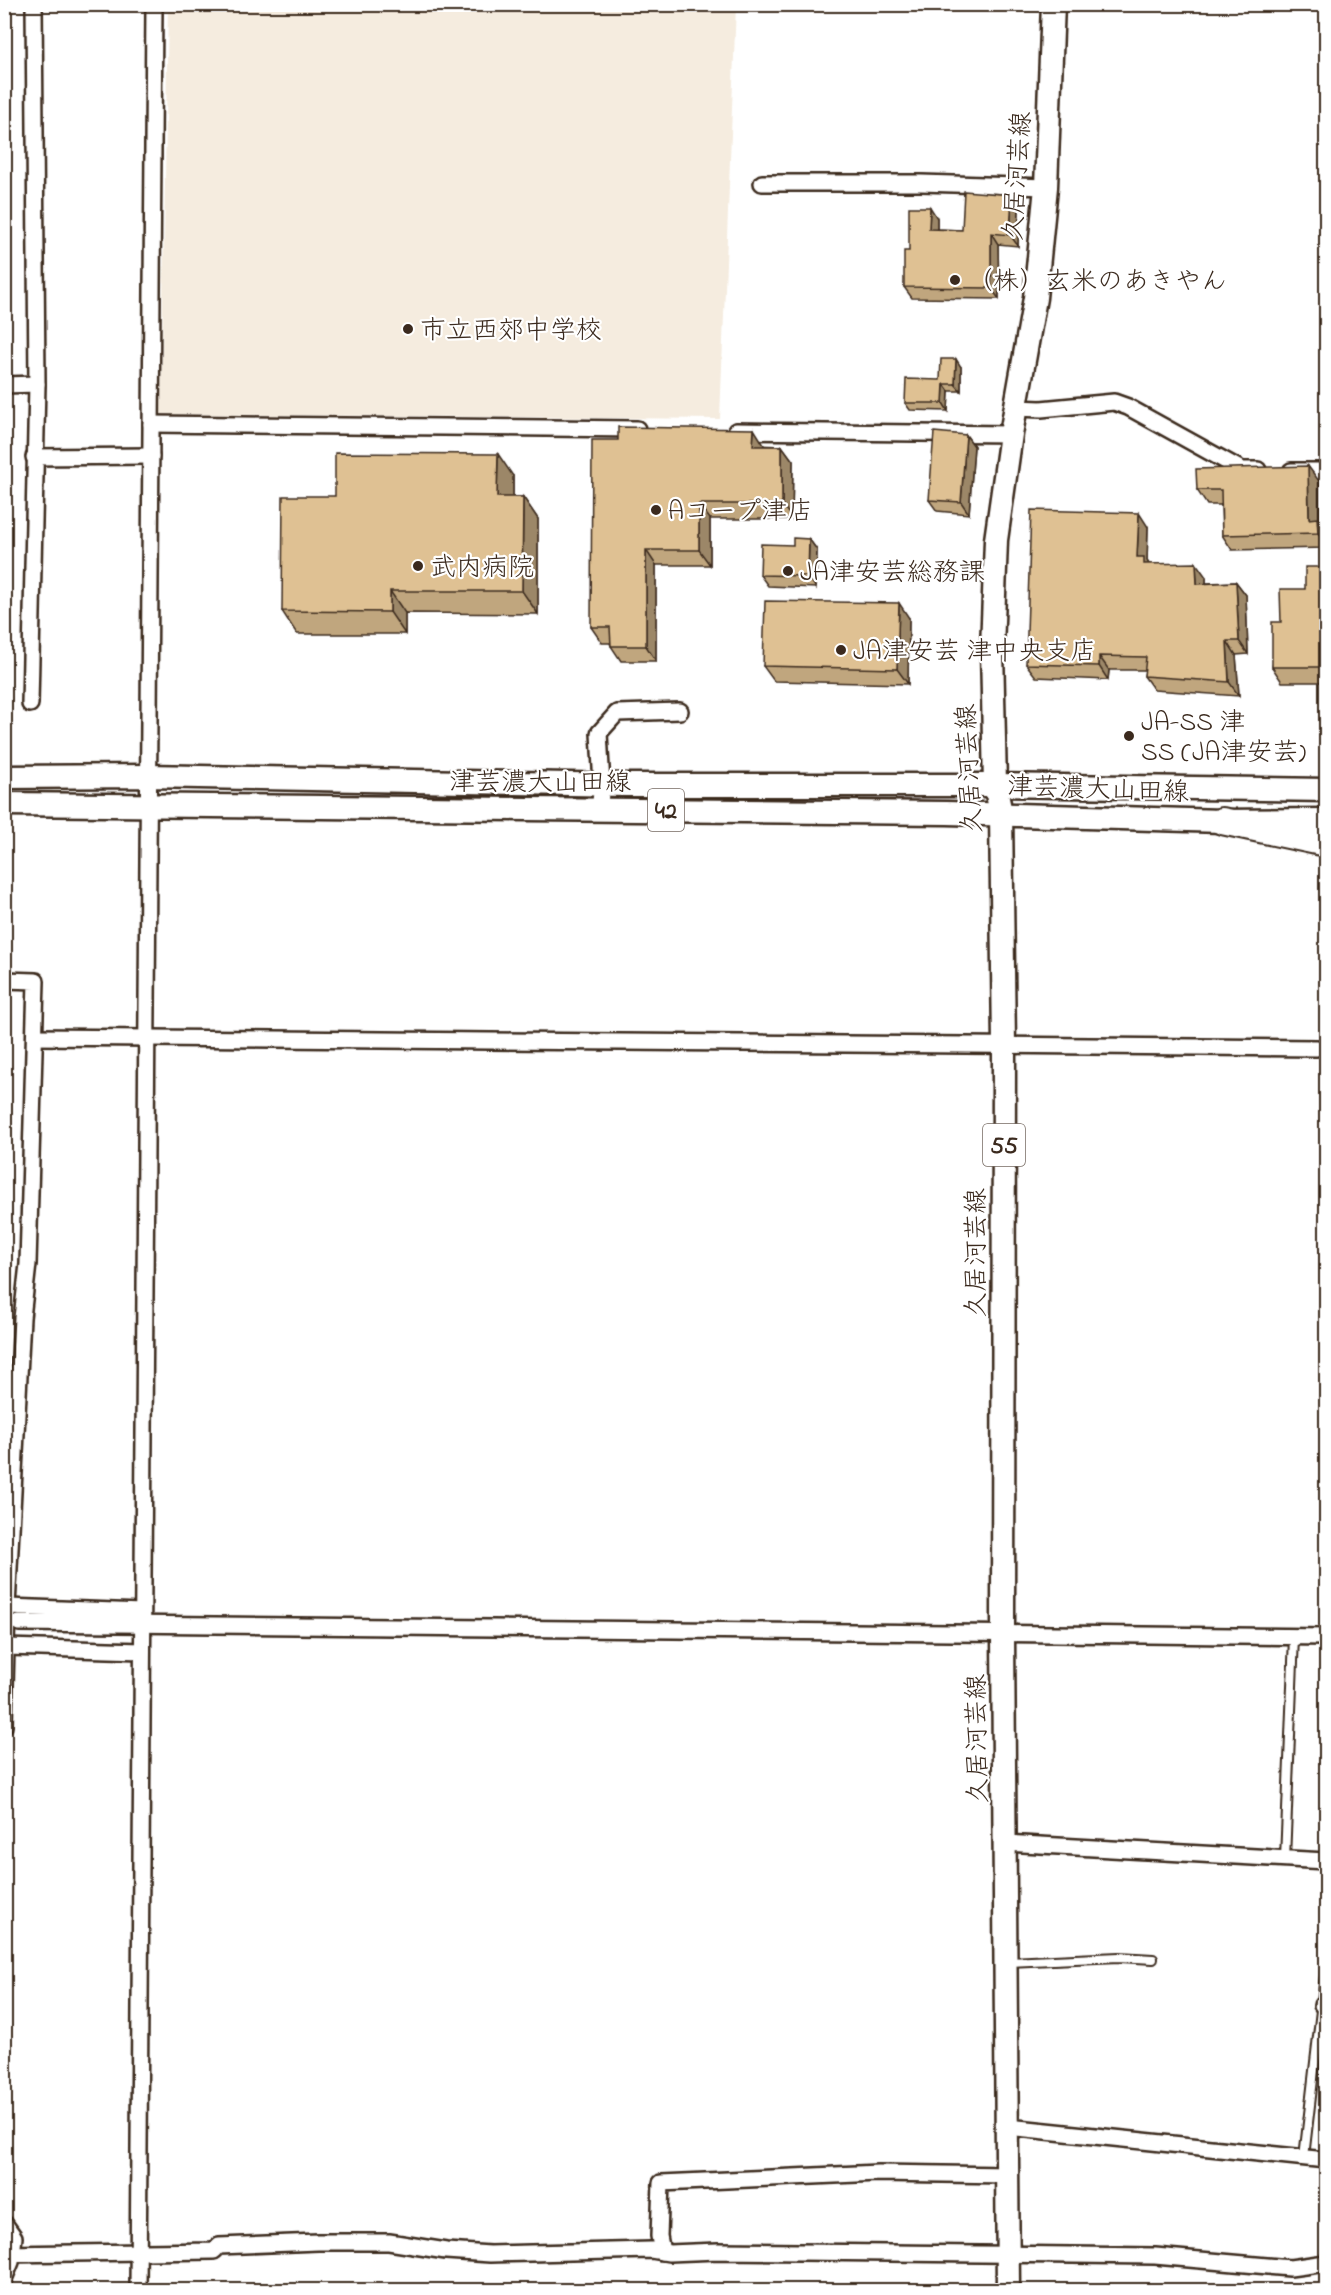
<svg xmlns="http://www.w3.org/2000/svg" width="1331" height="2295" viewBox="0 0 1331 2295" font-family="'Indie Flower','Klee One',sans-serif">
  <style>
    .built { fill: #f5ecdf }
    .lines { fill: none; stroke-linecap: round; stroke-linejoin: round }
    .lane-casing { stroke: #3b2a1e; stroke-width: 12 }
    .street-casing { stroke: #3b2a1e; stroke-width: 20 }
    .primary-casing { stroke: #3b2a1e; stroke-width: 27 }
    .highway-casing { stroke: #3b2a1e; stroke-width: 30 }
    .lane { stroke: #fff; stroke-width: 8 }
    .street { stroke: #fff; stroke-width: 15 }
    .primary { stroke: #fff; stroke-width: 22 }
    .highway { stroke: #fff; stroke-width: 26 }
    .wall { fill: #c0a67e; stroke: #3b2a1e; stroke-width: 1.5 }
    .shaded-wall { fill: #9c8767; stroke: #3b2a1e; stroke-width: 1.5 }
    .building { fill: #dfc193; stroke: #3b2a1e; stroke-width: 1.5 }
    .poi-dot { fill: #3b2a1e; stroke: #fff; stroke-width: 2 }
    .labels { text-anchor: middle; stroke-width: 4.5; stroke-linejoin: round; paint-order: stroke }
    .shield { fill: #fff; stroke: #766a62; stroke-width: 1.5 }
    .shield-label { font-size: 24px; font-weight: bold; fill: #3b2a1e }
    .street-label { font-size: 26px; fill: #3b2a1e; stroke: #fff }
    .poi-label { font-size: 26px; fill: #3b2a1e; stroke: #fff; text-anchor: start }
  </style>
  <rect width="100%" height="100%" fill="#fff"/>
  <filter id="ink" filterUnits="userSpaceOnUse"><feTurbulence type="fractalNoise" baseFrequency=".0167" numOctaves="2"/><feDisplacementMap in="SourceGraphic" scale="12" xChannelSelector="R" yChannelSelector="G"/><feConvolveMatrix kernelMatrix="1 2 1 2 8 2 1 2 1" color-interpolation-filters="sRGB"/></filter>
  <g filter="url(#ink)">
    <path class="built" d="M 168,5 L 736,5 L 720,419 L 161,414 Z"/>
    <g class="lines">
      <g class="lane-casing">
        <g id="lane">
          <path d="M 1285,1859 L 1294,1637"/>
          <path d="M 1008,1962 L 1119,1957 L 1153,1959"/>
          <path d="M 1304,2157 L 1326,1967"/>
        </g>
      </g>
      <g class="street-casing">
        <g id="street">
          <path d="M 762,183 L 921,183 L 1046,187"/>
          <path d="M 4,385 L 37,384"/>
          <path d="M 1016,408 L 1041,409 L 1114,402 L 1128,407 L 1242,470 L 1258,470"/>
          <path d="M 151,424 L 637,429"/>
          <path d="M 736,431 L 1011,434"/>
          <path d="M 34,457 L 151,456"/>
          <path d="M 1291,471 L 1326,471"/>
          <path d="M 30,704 L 37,384 L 34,4"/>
          <path d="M 599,810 L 602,785 L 599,733 L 617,713 L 680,711"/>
          <path d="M 4,980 L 36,981 L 28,1264 L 22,1318 L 7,1607 L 4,1726"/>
          <path d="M 35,1037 L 1317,1048"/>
          <path d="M 7,1607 L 142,1612"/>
          <path d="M 19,1623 L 1326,1637"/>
          <path d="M 6,1647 L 142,1651"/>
          <path d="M 1005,1843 L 1326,1861"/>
          <path d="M 1322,2005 L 1326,2005"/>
          <path d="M 1008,2127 L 1326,2160"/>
          <path d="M 4,2223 L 14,2237 L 11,2262 L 4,2279"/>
          <path d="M 662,2252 L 659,2236 L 661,2183 L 878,2173 L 1008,2175"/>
          <path d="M 4,2254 L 214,2251 L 219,2246 L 318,2242 L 389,2242 L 446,2251 L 490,2254 L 651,2250 L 669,2253 L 718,2251 L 1155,2256 L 1290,2268 L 1326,2263"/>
          <path d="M 138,2290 L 154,4"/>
        </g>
      </g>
      <g class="primary-casing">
        <g id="primary">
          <path d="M 4,777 L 148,776 L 626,785 L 995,785 L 1326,790"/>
          <path d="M 4,804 L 947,813 L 1222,821 L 1326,820"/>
          <path d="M 1008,2290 L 1003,1634 L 1004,1045 L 1001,813 L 995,785 L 992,649 L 996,540 L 1011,434 L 1035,298 L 1046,187 L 1053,4"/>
        </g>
      </g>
      <g class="highway-casing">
        <path id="highway" d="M 1222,821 L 1326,843"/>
      </g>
      <use href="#lane" class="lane"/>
      <use href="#street" class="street"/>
      <use href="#primary" class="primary"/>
      <use href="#highway" class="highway"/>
    </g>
    <g class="wall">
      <path d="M 1012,195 L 1019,206 L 1018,246 L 998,244 L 999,299 L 912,298 L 904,287 L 909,251 L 937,218 L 937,229 L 962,230 Z"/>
      <path d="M 961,367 L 961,391 L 949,391 L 948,411 L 910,410 L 905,403 Z"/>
      <path d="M 966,435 L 974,446 L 969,514 L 937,511 L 929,500 Z"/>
      <path d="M 618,440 L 782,446 L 793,461 L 792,519 L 710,519 L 710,565 L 656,565 L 656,661 L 621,661 L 611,646 L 610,643 L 602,643 L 591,627 Z"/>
      <path d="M 513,476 L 513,497 L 523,497 L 538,519 L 538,614 L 405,613 L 405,634 L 297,634 L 282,611 Z"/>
      <path d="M 1319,481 L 1319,522 L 1326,532 L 1326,548 L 1232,550 L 1222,535 L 1221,505 L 1207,505 L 1197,490 Z"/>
      <path d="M 1148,527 L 1147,561 L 1149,564 L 1206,577 L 1206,583 L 1236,582 L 1246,595 L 1248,654 L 1236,655 L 1239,696 L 1154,690 L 1144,676 L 1145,670 L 1109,670 L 1108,680 L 1036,677 L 1026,664 Z"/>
      <path d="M 809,539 L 817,550 L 816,588 L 768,586 L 760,575 L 793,545 Z"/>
      <path d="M 1326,567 L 1326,718 L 1325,717 L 1325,682 L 1282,682 L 1272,667 L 1281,622 L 1305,589 Z"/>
      <path d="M 909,618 L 908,684 L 774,681 L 763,666 Z"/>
    </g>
    <g class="shaded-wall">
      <path d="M 1012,195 L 1019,206 L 1018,246 L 1010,235 Z"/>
      <path d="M 930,207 L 937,218 L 937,239 L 929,229 Z"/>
      <path d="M 991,233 L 998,244 L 999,299 L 991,288 Z"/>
      <path d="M 956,359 L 961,367 L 961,391 L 955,384 Z"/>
      <path d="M 944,384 L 949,391 L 948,411 L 943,403 Z"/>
      <path d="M 754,429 L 764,445 L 764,461 L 753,446 Z"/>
      <path d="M 966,435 L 974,446 L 969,514 L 961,502 Z"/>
      <path d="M 782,446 L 793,461 L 792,519 L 782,504 Z"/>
      <path d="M 498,454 L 513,476 L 513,519 L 497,497 Z"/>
      <path d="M 1308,466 L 1319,481 L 1319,522 L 1326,532 L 1326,545 L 1309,519 Z"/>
      <path d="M 523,497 L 538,519 L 538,614 L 522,591 Z"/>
      <path d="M 699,504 L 710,519 L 710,565 L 699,550 Z"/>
      <path d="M 1139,513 L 1148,527 L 1147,561 L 1154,571 L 1154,578 L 1137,557 Z"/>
      <path d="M 809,539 L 817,550 L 816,588 L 808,576 Z"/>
      <path d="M 646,550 L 656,565 L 656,661 L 646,646 Z"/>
      <path d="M 1196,563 L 1206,577 L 1206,597 L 1197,584 Z"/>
      <path d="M 1236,582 L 1246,595 L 1248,654 L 1239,641 Z"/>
      <path d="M 390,591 L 405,613 L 405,634 L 390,612 Z"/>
      <path d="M 899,603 L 909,618 L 908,684 L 897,669 Z"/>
      <path d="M 1227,641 L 1236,655 L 1239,696 L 1229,682 Z"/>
      <path d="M 1099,656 L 1109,670 L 1108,680 L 1099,666 Z"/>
    </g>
    <g class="building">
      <path d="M 964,191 L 1012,195 L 1010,235 L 991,233 L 991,288 L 904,287 L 904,251 L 909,251 L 909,207 L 930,207 L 929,229 L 962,230 Z"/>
      <path d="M 941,359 L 956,359 L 955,384 L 944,384 L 943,403 L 905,403 L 906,379 L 940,380 Z"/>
      <path d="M 618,427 L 754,429 L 753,446 L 782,446 L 782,504 L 699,504 L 699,550 L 646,550 L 646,646 L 611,646 L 610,627 L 591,627 L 592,440 L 618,440 Z"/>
      <path d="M 934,432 L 966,435 L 961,502 L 929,500 Z"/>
      <path d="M 335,453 L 498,454 L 497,497 L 523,497 L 522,591 L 390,591 L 390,612 L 282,611 L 283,496 L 335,496 Z"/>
      <path d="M 1308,466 L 1309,519 L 1317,518 L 1318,533 L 1222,535 L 1221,490 L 1197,490 L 1196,469 Z"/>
      <path d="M 1031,510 L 1139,513 L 1137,557 L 1144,557 L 1144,564 L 1196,563 L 1197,584 L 1236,582 L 1239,641 L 1227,641 L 1229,682 L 1144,676 L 1146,657 L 1099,656 L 1099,666 L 1026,664 Z"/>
      <path d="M 793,538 L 809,539 L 808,576 L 760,575 L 761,544 L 793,545 Z"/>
      <path d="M 1305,567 L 1326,567 L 1326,717 L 1325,717 L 1325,667 L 1272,667 L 1272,622 L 1281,622 L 1280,589 L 1305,589 Z"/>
      <path d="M 765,601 L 899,603 L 897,669 L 763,666 Z"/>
    </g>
  </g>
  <g class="poi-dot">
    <circle cx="955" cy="280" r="6"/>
    <circle cx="408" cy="329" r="6"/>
    <circle cx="656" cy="510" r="6"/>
    <circle cx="418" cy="566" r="6"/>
    <circle cx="788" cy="571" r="6"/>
    <circle cx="841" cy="650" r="6"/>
    <circle cx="1129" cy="736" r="6"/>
  </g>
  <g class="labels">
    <g class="shield">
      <rect x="648" y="789" width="36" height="42" rx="4.5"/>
      <rect x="983" y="1124" width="42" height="42" rx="4.5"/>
    </g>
    <g class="shield-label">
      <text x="666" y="818">42</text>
      <text x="1004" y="1153">55</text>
    </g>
    <g class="street-label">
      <text transform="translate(1016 176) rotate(-86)" y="9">久居河芸線</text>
      <text transform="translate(968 769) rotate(-93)" y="9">久居河芸線</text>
      <text x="540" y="790">津芸濃大山田線</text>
      <text transform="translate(1098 788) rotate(2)" y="9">津芸濃大山田線</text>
      <text transform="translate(975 1253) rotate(-90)" y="9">久居河芸線</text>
      <text transform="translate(976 1739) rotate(-91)" y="9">久居河芸線</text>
    </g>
    <g class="poi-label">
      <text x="967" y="289">（株）玄米のあきやん</text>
      <text x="420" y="338">市立西郊中学校</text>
      <text x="668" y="519">Aコープ津店</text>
      <text x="430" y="575">武内病院</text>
      <text x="800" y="580">JA津安芸総務課</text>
      <text x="853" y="659">JA津安芸 津中央支店</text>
      <text x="1141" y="730">JA-SS 津<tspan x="1141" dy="30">SS (JA津安芸)</tspan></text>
    </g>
  </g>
  <rect width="1331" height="2295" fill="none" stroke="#fff" stroke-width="24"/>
  <rect x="12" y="12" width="1307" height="2271" fill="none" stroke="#3b2a1e" stroke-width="2" filter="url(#ink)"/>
</svg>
